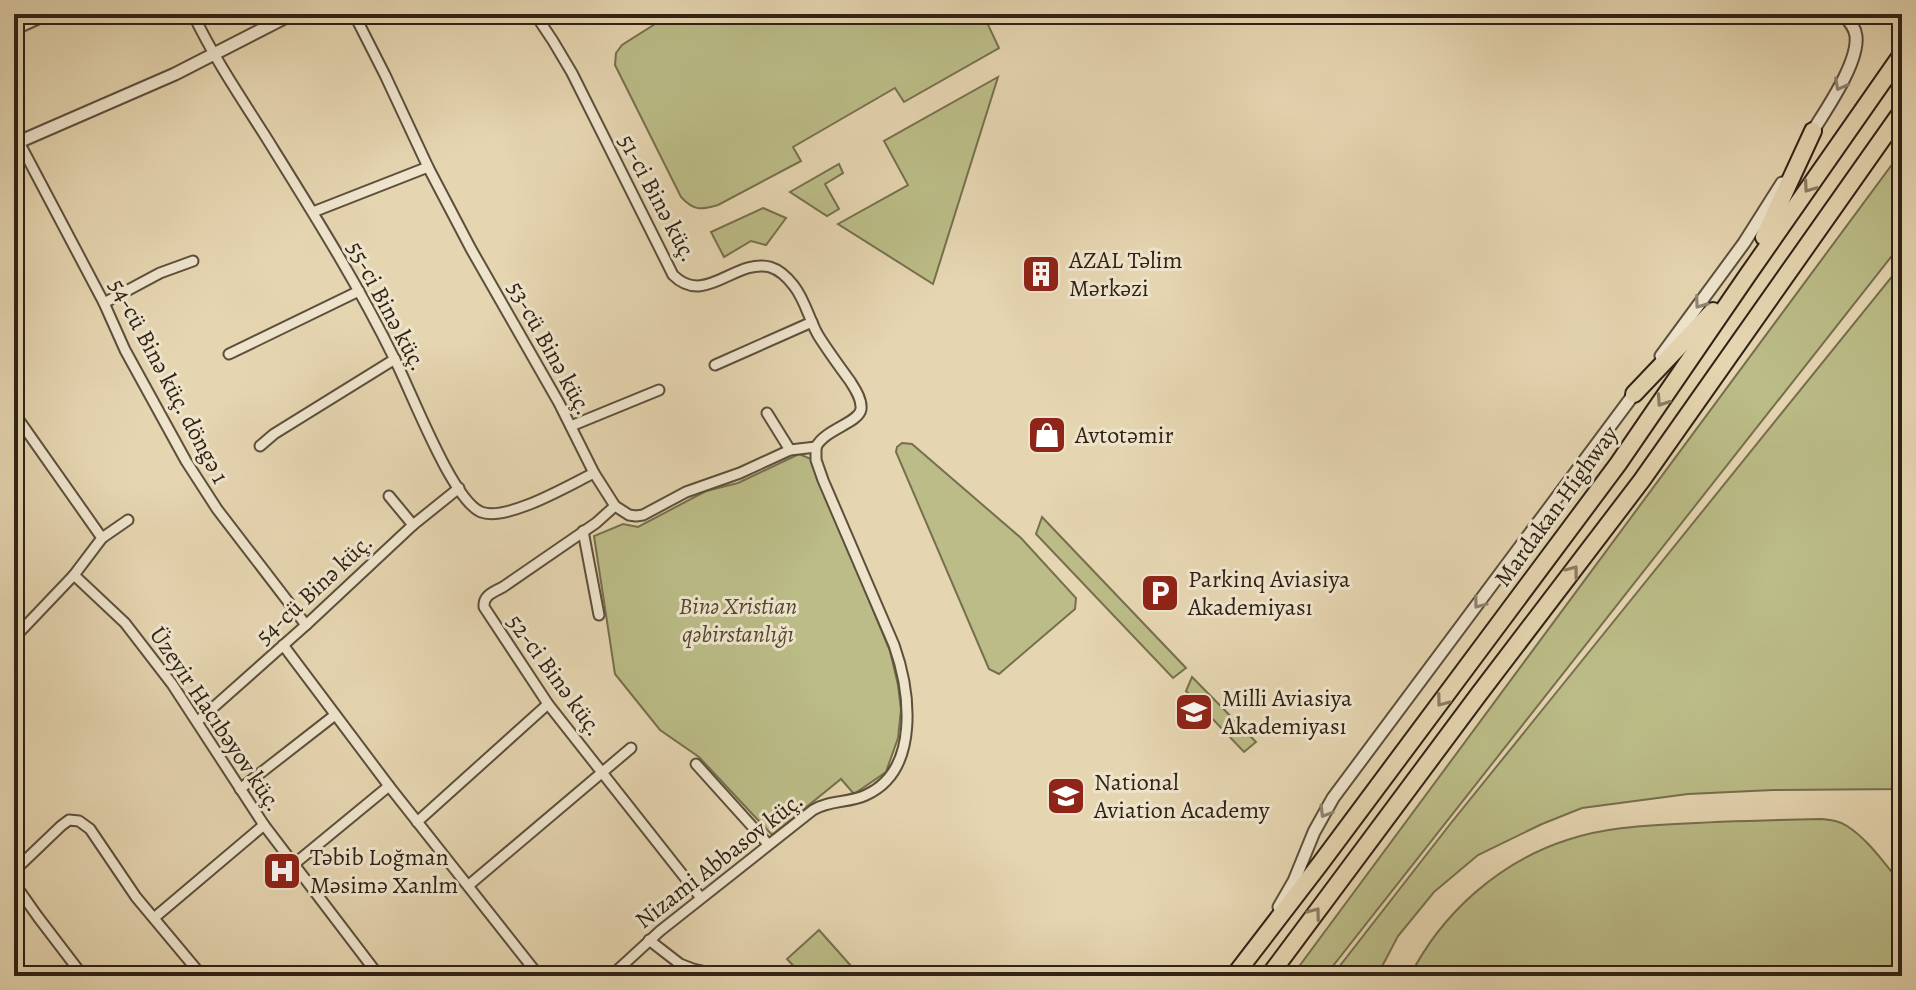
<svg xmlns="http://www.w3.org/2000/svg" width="1916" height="990" viewBox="0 0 1916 990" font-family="Alegreya,serif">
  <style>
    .green { fill: #bbbc87; stroke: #766f4e; stroke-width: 2 }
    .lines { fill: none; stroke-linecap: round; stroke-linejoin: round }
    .minor-casing { stroke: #5d4f3c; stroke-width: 13 }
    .tertiary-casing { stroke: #5d4f3c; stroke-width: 15 }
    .motorway-casing { stroke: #302215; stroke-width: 20 }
    .minor { stroke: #eee4cc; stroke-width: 9 }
    .tertiary { stroke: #eee4cc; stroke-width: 11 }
    .motorway { stroke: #e5d5b0; stroke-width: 16 }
    .oneway { stroke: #8f8370 }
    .oneway2 { stroke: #8a7c62 }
    .labels { text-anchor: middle; stroke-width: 6; stroke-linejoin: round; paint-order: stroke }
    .street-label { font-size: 24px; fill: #302215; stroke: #eee4cc }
    .poi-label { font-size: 24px; fill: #302215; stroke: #eee4cc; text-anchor: start }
    .park-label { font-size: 24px; font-style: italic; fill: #534832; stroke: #eee4cc }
  </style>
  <rect width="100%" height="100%" fill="#e5d5b0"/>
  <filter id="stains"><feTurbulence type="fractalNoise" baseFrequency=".0025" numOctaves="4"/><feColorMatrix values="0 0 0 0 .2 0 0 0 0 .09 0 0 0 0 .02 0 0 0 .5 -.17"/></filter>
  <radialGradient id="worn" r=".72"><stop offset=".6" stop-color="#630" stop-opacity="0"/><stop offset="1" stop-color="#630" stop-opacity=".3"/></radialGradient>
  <g class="green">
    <path d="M 671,14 L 983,14 L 999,48 L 904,102 L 895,88 L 793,147 L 801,161 L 718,205 C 701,210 694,211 681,197 L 615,65 L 616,53 L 622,45 Z"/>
    <path d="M 998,77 L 933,284 L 838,224 L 908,185 L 884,141 Z"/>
    <path d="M 1902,151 L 1902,243 L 1325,976 L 1292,976 Z"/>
    <path d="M 839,164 L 843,173 L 825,184 L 839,209 L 827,216 L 790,192 Z"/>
    <path d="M 763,208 L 786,218 L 766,245 L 751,241 L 724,257 L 711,232 Z"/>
    <path d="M 1902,264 L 1902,789 L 1773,790 L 1688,794 L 1582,808 L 1542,824 L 1478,855 L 1434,892 L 1398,936 L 1377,976 L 1332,976 L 1451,823 Z"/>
    <path d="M 902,443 L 912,444 L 1021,538 L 1076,598 L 1075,609 L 999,674 L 989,669 L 896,452 L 897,447 Z"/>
    <path d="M 799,454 L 811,459 L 890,651 L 898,685 L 901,710 L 898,738 L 886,772 L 854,794 L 841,779 L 772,835 L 699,757 L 660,730 L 615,674 L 594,536 L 623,524 L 638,527 L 706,491 L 738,483 Z"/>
    <path d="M 1042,517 L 1186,668 L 1173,678 L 1036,534 Z"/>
    <path d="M 1192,677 L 1256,742 L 1244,752 L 1186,691 Z"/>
    <path d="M 1822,819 C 1831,820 1840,821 1847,826 C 1869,840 1885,865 1902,884 L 1902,976 L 1410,976 C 1442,913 1499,862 1567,840 C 1602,828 1639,826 1676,824 C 1725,821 1773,820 1822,819 Z"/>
    <path d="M 819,930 L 860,976 L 803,976 L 787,959 Z"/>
  </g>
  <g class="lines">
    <g class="minor-casing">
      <g id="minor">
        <path d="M 193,14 C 213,56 239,95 264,134 C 310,208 357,282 395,360 C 411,391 452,500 481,512 C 507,522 569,485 594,473"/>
        <path d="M 354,14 L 385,75 L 428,167 L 471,249 L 559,403 L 594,473 L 615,506 L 629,515 L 636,516 L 643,515 L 686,492 L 740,473 L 790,450 L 816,447"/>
        <path d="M 535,14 L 553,41 L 572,73 L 673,275 C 705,307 735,258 770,267 C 780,270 788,278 794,286 C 805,300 809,319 818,335 C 828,351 839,366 850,381 C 855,389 862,399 861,409 C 859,423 825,429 816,447"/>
        <path d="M 14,30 L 49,14"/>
        <path d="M 19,142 L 104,303 L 125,350 L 186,461 L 217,509 L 306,625"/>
        <path d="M 313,212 L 428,167"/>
        <path d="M 104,303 L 160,273 L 193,261"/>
        <path d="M 229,354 L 359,291"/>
        <path d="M 715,365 L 812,322"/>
        <path d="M 14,413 L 102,538 L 74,575 L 125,623 L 172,684 L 264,825 L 379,976"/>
        <path d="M 767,413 L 790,450"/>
        <path d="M 571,426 L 659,390"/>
        <path d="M 260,446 L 274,434 L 395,359"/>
        <path d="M 389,496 L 413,525"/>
        <path d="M 615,506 L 596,523 L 503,587 C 494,592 483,595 484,607 L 548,704 L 701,898"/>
        <path d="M 583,531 L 599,615"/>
        <path d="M 102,538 L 128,520"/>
        <path d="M 14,638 L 74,575"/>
        <path d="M 283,645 L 389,786 L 539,976"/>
        <path d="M 198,721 L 306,625 L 413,525 L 459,488"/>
        <path d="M 696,764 L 768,844"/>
        <path d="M 240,789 L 335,715"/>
        <path d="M 417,822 L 548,704"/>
        <path d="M 293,865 L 389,786"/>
        <path d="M 14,871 L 61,826 L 69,820 L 79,821 L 90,829 L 136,897 L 202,976"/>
        <path d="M 14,883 L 38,917 L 83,976"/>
        <path d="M 469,885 L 631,748"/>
        <path d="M 154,918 L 264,825"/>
        <path d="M 649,940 L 680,964 L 693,969 L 725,976"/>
        <path d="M 611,976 L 660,931 L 813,810 C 829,800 849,803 866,795 C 921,770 910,690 894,645 L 823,480 L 816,460 L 816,447"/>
      </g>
    </g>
    <g class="tertiary-casing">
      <g id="tertiary">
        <path d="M 1811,134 C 1825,111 1859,63 1856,36 C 1855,27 1849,21 1843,14"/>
        <path d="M 14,144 L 175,74 L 292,14"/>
        <path d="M 1661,356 L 1744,243 L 1782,183"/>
        <path d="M 1279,907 L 1294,881 L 1314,832 L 1333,798 L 1637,390"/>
      </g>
    </g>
    <g class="motorway-casing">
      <g id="motorway">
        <path d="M 1764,237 L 1813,131"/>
        <path d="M 1634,394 L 1713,311"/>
        <path d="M 1234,976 L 1320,864 L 1618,464 L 1747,276 L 1902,54"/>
        <path d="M 1269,976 L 1479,694 L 1642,480 L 1902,111"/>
      </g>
    </g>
    <use href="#minor" class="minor"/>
    <use href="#tertiary" class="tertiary"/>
    <use href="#motorway" class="motorway"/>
  </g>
  <defs><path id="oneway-chevron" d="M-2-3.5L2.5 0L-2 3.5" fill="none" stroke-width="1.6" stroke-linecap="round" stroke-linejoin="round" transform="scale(2)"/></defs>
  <g class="oneway">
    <use href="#oneway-chevron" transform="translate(1840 85) rotate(118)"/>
    <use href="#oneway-chevron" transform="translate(1700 303) rotate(126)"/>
    <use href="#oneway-chevron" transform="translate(1479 603) rotate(127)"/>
    <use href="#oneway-chevron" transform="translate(1325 812) rotate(121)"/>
  </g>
  <g class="oneway2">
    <use href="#oneway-chevron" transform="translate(1809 187) rotate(125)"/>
    <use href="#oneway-chevron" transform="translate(1662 401) rotate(124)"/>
    <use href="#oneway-chevron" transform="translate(1573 571) rotate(-53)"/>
    <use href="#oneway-chevron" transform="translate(1442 701) rotate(127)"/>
    <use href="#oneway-chevron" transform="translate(1315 913) rotate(-53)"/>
  </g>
  <defs>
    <g id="building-square" transform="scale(2)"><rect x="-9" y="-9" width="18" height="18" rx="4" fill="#8f2418" stroke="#eee4cc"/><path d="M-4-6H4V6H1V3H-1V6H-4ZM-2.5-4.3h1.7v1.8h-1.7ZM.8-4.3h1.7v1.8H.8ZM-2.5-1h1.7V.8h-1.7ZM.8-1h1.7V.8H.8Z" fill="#fff"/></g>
    <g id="shop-square" transform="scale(2)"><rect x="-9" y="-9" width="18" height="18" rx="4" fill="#8f2418" stroke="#eee4cc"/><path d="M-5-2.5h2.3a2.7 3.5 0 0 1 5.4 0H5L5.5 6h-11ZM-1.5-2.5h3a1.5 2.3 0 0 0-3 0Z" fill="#fff"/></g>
    <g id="parking-square" transform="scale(2)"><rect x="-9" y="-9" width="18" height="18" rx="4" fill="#8f2418" stroke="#eee4cc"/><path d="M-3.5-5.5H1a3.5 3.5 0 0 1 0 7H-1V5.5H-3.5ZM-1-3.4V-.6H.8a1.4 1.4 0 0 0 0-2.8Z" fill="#fff"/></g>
    <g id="university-square" transform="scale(2)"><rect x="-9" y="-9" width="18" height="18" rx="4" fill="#8f2418" stroke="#eee4cc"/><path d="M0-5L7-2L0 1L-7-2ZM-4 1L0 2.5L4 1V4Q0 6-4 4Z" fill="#fff"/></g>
    <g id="hospital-square" transform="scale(2)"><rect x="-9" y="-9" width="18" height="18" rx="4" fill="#8f2418" stroke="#eee4cc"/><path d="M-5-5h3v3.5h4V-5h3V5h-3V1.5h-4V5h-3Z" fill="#fff"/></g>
  </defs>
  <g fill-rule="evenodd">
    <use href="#building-square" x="1041" y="274"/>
    <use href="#shop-square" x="1047" y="435"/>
    <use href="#parking-square" x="1160" y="593"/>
    <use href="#university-square" x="1194" y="712"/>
    <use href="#university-square" x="1066" y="796"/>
    <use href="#hospital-square" x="282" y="871"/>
  </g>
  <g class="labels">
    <g class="street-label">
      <text transform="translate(658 198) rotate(62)" y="8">51-ci Binə küç.</text>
      <text transform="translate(387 306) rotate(62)" y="8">55-ci Binə küç.</text>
      <text transform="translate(550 348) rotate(61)" y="8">53-cü Binə küç.</text>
      <text transform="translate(169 381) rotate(62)" y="8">54-cü Binə küç. döngə 1</text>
      <text transform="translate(1556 506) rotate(-54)" y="8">Mardakan Highway</text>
      <text transform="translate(314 589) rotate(-43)" y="8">54-cü Binə küç.</text>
      <text transform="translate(555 675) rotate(54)" y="8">52-ci Binə küç.</text>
      <text transform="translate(216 719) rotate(56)" y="8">Üzeyir Hacıbəyov küç.</text>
      <text transform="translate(719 860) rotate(-38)" y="8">Nizami Abbasov küç.</text>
    </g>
    <g class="poi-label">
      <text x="1069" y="268">AZAL Təlim<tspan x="1069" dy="28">Mərkəzi</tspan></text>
      <text x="1075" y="443">Avtotəmir</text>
      <text x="1188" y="587">Parkinq Aviasiya<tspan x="1188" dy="28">Akademiyası</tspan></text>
      <text x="1222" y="706">Milli Aviasiya<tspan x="1222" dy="28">Akademiyası</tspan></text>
      <text x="1094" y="790">National<tspan x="1094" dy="28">Aviation Academy</tspan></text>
      <text x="310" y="865">Təbib Loğman<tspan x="310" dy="28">Məsimə Xanlm</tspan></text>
    </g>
    <g class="park-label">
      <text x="738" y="614">Binə Xristian<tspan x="738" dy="28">qəbirstanlığı</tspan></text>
    </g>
  </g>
  <rect width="1916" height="990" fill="none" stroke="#e5d5b0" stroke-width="48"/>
  <rect x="16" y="16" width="1884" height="958" fill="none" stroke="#302215" stroke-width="4"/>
  <rect x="24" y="24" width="1868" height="942" fill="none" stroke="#302215" stroke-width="2"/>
  <rect width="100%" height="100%" filter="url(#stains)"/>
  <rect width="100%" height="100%" fill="url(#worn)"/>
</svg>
